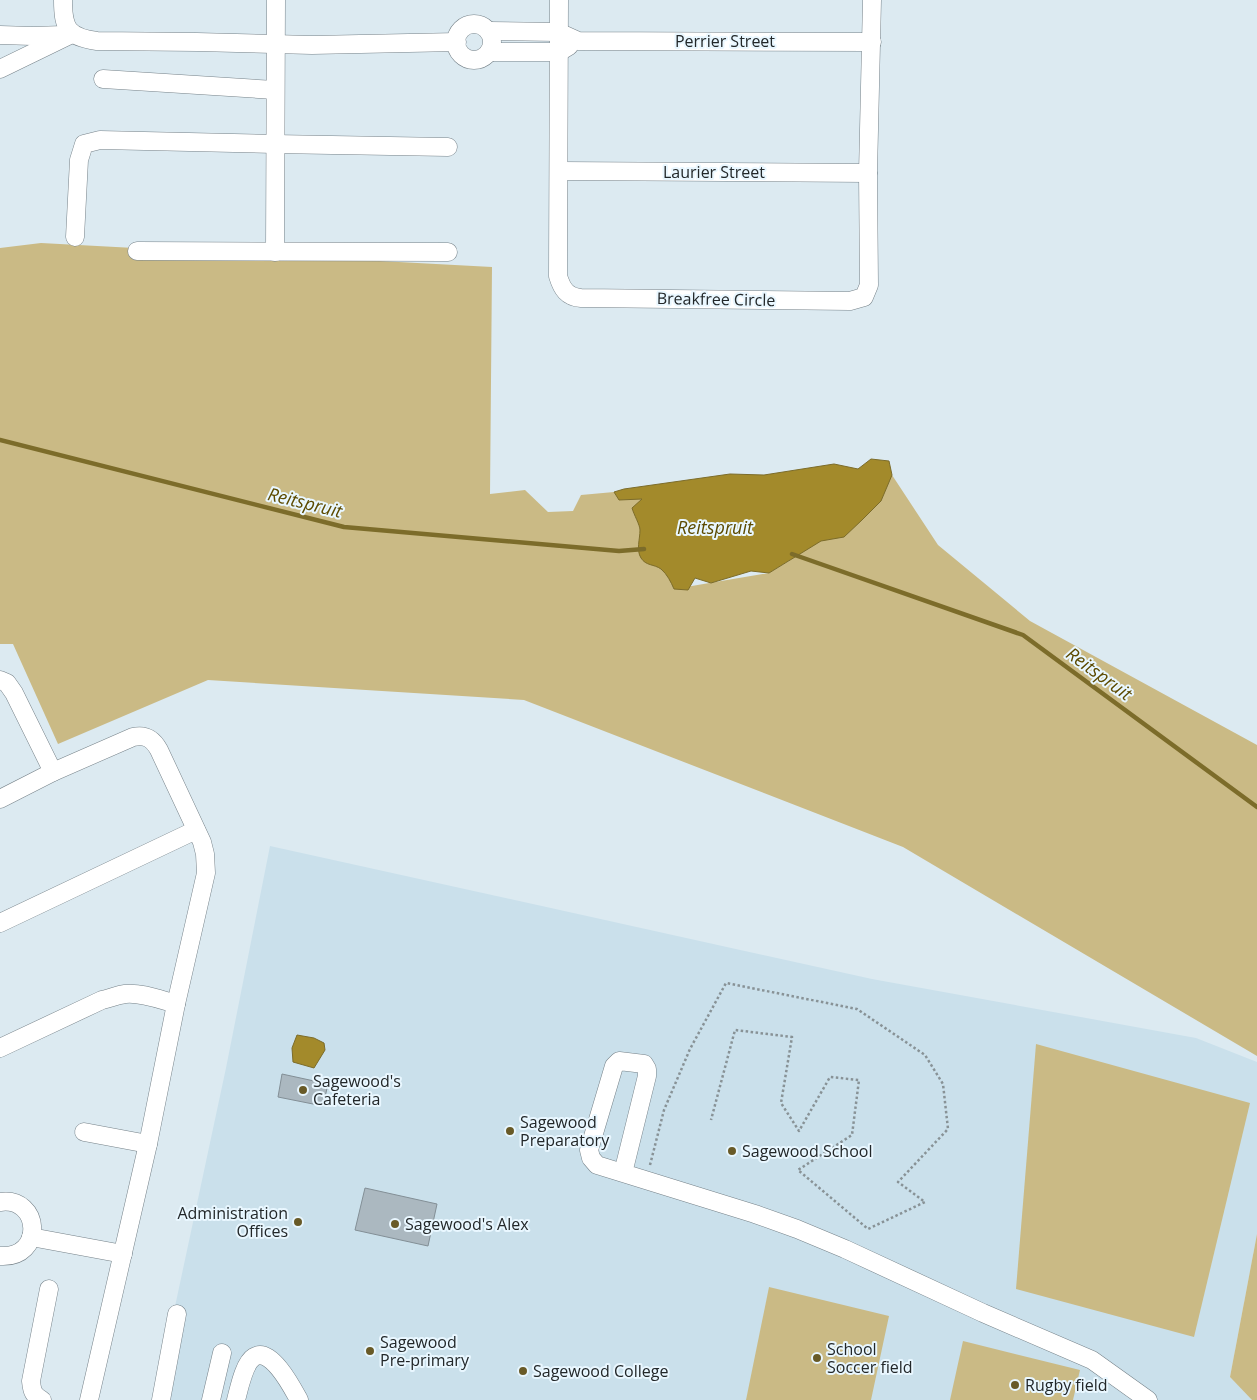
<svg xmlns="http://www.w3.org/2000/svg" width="1257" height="1400" viewBox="0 0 1257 1400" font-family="'Open Sans',sans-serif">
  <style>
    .built { fill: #cae0eb }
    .green { fill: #caba85 }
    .water { fill: #a38a2b; stroke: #7c6c2a }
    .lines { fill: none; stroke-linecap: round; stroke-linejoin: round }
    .stream { stroke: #7c6c2a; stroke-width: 4.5 }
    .building { fill: #abb8c0; stroke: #838f96 }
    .minor-casing { stroke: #768289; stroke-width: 19 }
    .path { stroke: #889296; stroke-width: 2.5; stroke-dasharray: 2.5 2.5; stroke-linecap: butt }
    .minor { stroke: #fff; stroke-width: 18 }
    .poi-dot { fill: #685a27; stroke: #e9f7ff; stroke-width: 2 }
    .labels { text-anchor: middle; stroke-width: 4; stroke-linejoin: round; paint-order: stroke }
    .street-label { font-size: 16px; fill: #222729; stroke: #e9f7ff }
    .poi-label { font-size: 16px; fill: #222729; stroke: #e9f7ff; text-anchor: start }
    .water-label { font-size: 18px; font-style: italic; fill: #5c4a00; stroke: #e9f7ff }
  </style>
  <rect width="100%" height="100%" fill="#dceaf1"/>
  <path class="built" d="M 270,846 L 872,979 L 1196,1038 L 1257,1062 L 1257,1234 L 1230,1377 L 1252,1400 L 155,1400 L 226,1068 Z"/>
  <g class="green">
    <path d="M 41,243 L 492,267 L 490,494 L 525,490 L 548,512 L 573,511 L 581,495 L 614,492 L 643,498 L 674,589 L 769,573 L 789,561 L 892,475 L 938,545 L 1030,621 L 1257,745 L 1257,1056 L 903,847 L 524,700 L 208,680 L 58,744 L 13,644 L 0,644 L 0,248 Z"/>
    <path d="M 1036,1044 L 1250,1103 L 1194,1337 L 1016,1289 Z"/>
    <path d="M 1257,1234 L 1257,1400 L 1252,1400 L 1230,1377 Z"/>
    <path d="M 769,1287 L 889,1316 L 871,1400 L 746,1400 Z"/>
    <path d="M 963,1341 L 1080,1370 L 1073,1400 L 950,1400 Z"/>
  </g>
  <g class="water">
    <path d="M 871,459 L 889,461 L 892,475 L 881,501 L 862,520 L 844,537 L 821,541 L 769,573 L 751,571 L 711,583 L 695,578 L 688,590 L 674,589 C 671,582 667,574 661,569 C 654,564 646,566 641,558 C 636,550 640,539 640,530 C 640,525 634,515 632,508 L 642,499 L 619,500 L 614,492 L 624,489 L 730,474 L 764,475 L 834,464 L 858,469 Z"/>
    <path d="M 297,1035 L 314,1038 L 324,1043 L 325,1050 L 314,1068 L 293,1062 L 292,1048 Z"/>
  </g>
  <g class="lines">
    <g class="stream">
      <path d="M 0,440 L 344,527 L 619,551 L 644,549"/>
      <path d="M 792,554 L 1023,635 L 1257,807"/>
    </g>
  </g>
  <g class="building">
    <path d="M 282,1074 L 328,1084 L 323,1106 L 278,1097 Z"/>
    <path d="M 365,1188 L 437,1204 L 428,1246 L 355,1230 Z"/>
  </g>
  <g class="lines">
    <g class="minor-casing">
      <g id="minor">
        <path d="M 63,0 C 63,29 68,37 97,41 L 197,42 L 312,45 L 457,42"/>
        <path d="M 559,0 L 558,276 C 562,289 567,297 581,298 L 850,301 L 864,297 L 869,285 L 868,173 L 872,0"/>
        <circle cx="474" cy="42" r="18"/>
        <path d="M 489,31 L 558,32 L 578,41 L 872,42"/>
        <path d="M 0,35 L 32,36 L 64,35"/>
        <path d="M 489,52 L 559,52 L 569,46"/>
        <path d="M 0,69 L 72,34"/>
        <path d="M 103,79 L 275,90"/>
        <path d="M 560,171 L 868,173"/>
        <path d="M 75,237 L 79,160 L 84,144 L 100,140 L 274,144 L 448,147"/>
        <path d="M 137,251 L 448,252"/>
        <path d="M 275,252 L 276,0"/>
        <path d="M 0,680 L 7,683 L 14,693 L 53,772"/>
        <path d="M 0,799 L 53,772 L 133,737 C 146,734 153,739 159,750 L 202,842 L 205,854 L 206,873 L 176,1004 L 148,1144 L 89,1400"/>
        <path d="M 0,923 L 196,830"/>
        <path d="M 0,1048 L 102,1000 C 110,998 118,995 125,994 C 141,992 161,1000 176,1004"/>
        <path d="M 84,1132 L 148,1144"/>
        <path d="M 623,1173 L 647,1076 L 647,1069 L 644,1064 L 619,1061 L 614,1066 L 589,1150 L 591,1158 L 597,1165 L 755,1214 L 797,1229 L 845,1249 L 983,1313 L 1092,1360 L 1148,1400"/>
        <path d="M 0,1202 C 41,1196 45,1259 0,1256"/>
        <path d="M 31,1237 L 123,1254"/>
        <path d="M 42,1400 C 33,1395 32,1391 31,1381 L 49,1289"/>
        <path d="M 161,1400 L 177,1314"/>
        <path d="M 211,1400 L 222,1353"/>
        <path d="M 236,1400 C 239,1389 244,1363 254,1357 C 271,1346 293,1389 299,1400"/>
      </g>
    </g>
    <path class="path" d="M 650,1165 L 664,1110 L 690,1049 L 726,983 L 857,1009 L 925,1055 L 943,1084 L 948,1129 L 898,1182 L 925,1202 L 868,1229 L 798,1170 L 852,1135 L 859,1080 L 830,1077 L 799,1131 L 781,1103 L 792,1037 L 735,1030 L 711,1120"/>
    <use href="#minor" class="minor"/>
  </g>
  <g class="poi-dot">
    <circle cx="303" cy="1090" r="5"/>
    <circle cx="510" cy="1131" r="5"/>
    <circle cx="732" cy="1151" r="5"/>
    <circle cx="298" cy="1222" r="5"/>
    <circle cx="395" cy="1224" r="5"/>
    <circle cx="370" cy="1351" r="5"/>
    <circle cx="817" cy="1358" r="5"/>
    <circle cx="523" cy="1371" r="5"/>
    <circle cx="1015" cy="1385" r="5"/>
  </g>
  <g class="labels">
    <g class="street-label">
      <text x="725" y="47">Perrier Street</text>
      <text x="714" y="178">Laurier Street</text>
      <text transform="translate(716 299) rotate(1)" y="6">Breakfree Circle</text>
    </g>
    <g class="poi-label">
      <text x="313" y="1087">Sagewood's<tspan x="313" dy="18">Cafeteria</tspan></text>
      <text x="520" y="1128">Sagewood<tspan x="520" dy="18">Preparatory</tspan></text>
      <text x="742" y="1157">Sagewood School</text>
      <text x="288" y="1219" text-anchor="end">Administration<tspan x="288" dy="18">Offices</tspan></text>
      <text x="405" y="1230">Sagewood's Alex</text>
      <text x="380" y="1348">Sagewood<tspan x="380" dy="18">Pre-primary</tspan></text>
      <text x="827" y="1355">School<tspan x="827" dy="18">Soccer field</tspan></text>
      <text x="533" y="1377">Sagewood College</text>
      <text x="1025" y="1391">Rugby field</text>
    </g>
    <g class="water-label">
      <text transform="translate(305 503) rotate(14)" y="6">Reitspruit</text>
      <text x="715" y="534">Reitspruit</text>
      <text transform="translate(1099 674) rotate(36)" y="6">Reitspruit</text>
    </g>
  </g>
</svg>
